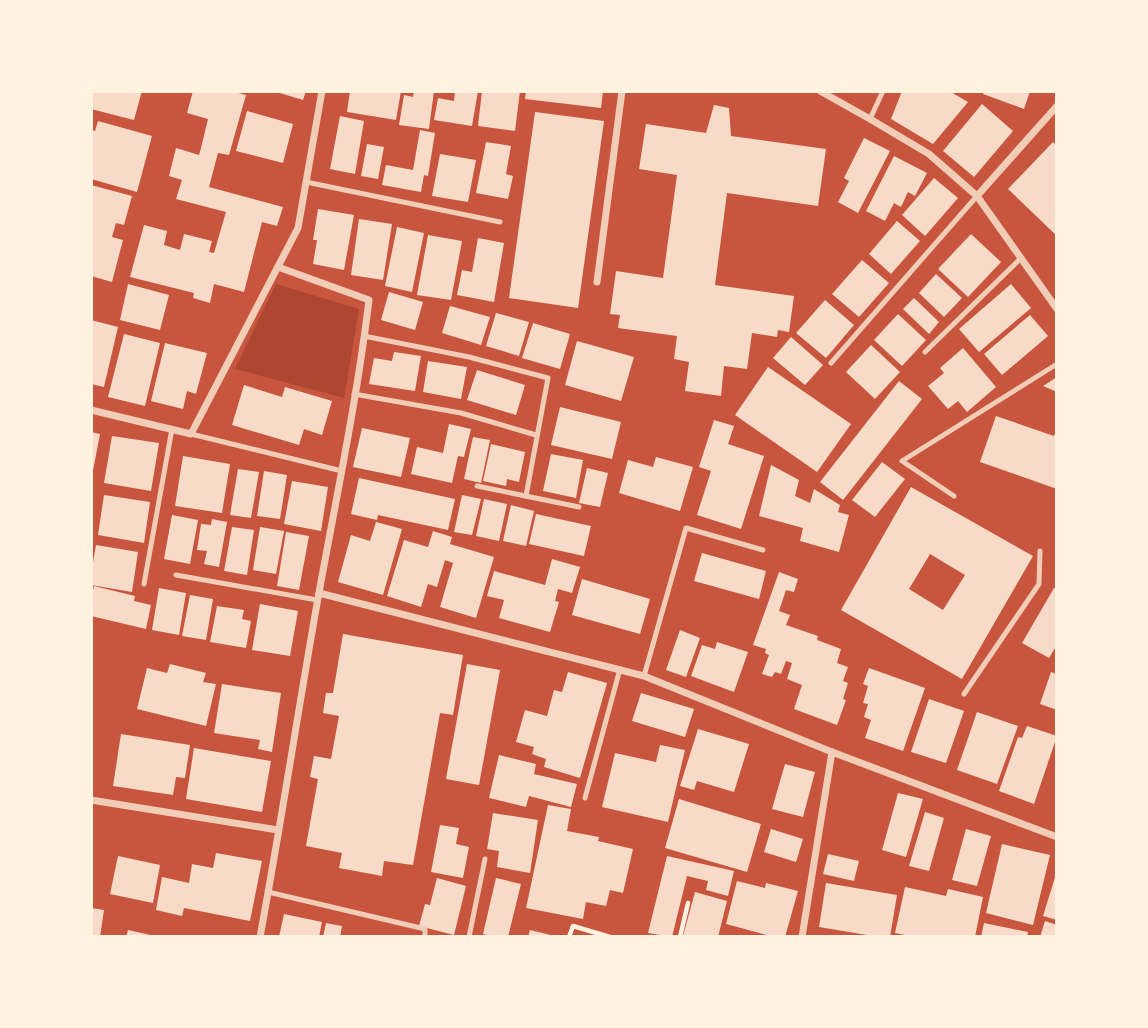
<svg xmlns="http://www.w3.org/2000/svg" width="1148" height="1028" viewBox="0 0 1148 1028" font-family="Merriweather,serif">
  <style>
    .green { fill: #ae4732 }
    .building { fill: #f7dbc8; fill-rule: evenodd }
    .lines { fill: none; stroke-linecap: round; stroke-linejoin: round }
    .path { stroke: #fff3e0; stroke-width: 4.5 }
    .service { stroke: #f1ccb7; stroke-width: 5 }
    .minor { stroke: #f1ccb7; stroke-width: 7 }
  </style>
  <rect width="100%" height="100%" fill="#c8553d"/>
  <path class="green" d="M 276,284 L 359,309 L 344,398 L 235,369 Z"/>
  <g class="building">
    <path d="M 91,91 L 142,91 L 134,120 L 91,109 Z"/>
    <path d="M 193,91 L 231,91 L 246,95 L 229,155 L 218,153 L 209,187 L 283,207 L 277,226 L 262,222 L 244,292 L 214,284 L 210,303 L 193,298 L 194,293 L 130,277 L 144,225 L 167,231 L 164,245 L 180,250 L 184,234 L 212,241 L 209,252 L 214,253 L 226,212 L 176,199 L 182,180 L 169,176 L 176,148 L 199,155 L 201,148 L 208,119 L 187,113 Z"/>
    <path d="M 273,91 L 306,91 L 303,100 Z"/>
    <path d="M 350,91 L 401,91 L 396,120 L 347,112 Z"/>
    <path d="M 414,91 L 434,91 L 429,129 L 399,125 L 404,95 L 413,97 Z"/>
    <path d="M 455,91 L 478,91 L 472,126 L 434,120 L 438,98 L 454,101 Z"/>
    <path d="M 482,91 L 520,91 L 515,131 L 478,126 Z"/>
    <path d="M 526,91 L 603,91 L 601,108 L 525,99 Z"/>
    <path d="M 902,91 L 949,91 L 968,102 L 933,144 L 891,119 Z"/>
    <path d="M 984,91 L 1030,91 L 1024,109 L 983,94 Z"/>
    <path d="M 982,104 L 1013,131 L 974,177 L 943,151 Z"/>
    <path d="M 714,105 L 729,108 L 731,136 L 826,149 L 818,206 L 727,193 L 715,285 L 794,296 L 789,332 L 778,330 L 777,337 L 752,333 L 747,369 L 724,366 L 721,396 L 685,391 L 689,362 L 674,359 L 677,336 L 618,328 L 620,315 L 610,314 L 616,271 L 663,278 L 677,175 L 639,169 L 646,124 L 706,133 Z"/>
    <path d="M 247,111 L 293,124 L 283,163 L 236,151 Z"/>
    <path d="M 535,112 L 604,121 L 578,308 L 509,298 Z"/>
    <path d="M 340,116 L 364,121 L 355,174 L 330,169 Z"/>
    <path d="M 98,121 L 152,136 L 137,192 L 91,179 L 91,130 L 95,131 Z"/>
    <path d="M 420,130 L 435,133 L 428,176 L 424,175 L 421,192 L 382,185 L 386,165 L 413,170 Z"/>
    <path d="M 864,138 L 890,151 L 858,213 L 838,202 L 849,181 L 844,178 Z"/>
    <path d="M 486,142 L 511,146 L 506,174 L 513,176 L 508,199 L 476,193 Z"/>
    <path d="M 1053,142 L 1057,146 L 1057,236 L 1008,189 Z"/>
    <path d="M 367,144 L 384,147 L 378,179 L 361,176 Z"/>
    <path d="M 440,154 L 476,160 L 468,202 L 432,196 Z"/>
    <path d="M 894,156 L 927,173 L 915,196 L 908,192 L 901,207 L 894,203 L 885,221 L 866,211 Z"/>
    <path d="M 934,178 L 958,198 L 925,236 L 902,215 Z"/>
    <path d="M 91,185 L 132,196 L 124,225 L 116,223 L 112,237 L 123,240 L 112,282 L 91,276 Z"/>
    <path d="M 318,209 L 354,215 L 344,270 L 313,264 L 317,240 L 313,240 Z"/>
    <path d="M 359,219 L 392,224 L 383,280 L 351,275 Z"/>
    <path d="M 897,221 L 920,241 L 891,274 L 869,254 Z"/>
    <path d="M 397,227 L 424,233 L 412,292 L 385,286 Z"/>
    <path d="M 971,234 L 1001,262 L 968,297 L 938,269 Z"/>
    <path d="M 428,235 L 462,241 L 451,300 L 417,295 Z"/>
    <path d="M 478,238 L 504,243 L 494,302 L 457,295 L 462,270 L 472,272 Z"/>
    <path d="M 862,260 L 889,283 L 859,317 L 832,294 Z"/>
    <path d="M 936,274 L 962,298 L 944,317 L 919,293 Z"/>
    <path d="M 128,284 L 169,295 L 160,330 L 120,320 Z"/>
    <path d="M 1011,284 L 1031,308 L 979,352 L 959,329 Z"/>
    <path d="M 389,292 L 423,302 L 415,330 L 381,320 Z"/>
    <path d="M 914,298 L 939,322 L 929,334 L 903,309 Z"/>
    <path d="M 825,300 L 854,325 L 826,358 L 796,333 Z"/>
    <path d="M 450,306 L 490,317 L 481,345 L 442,333 Z"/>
    <path d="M 496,313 L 529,322 L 519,356 L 486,346 Z"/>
    <path d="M 898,314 L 926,340 L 902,366 L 874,340 Z"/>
    <path d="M 1030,315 L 1048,336 L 1002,375 L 984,354 Z"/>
    <path d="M 91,320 L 118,327 L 104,387 L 91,384 Z"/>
    <path d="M 533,323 L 570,334 L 560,369 L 522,358 Z"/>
    <path d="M 124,334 L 160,343 L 145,406 L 108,397 Z"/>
    <path d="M 791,337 L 823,365 L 805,385 L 773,358 Z"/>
    <path d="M 577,341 L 634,357 L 621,401 L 565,385 Z"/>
    <path d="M 165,343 L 207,353 L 196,394 L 187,391 L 183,409 L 151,401 Z"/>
    <path d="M 871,345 L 900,372 L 875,399 L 846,372 Z"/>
    <path d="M 963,348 L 996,387 L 967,412 L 958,401 L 948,409 L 928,386 L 944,373 L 940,368 Z"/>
    <path d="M 394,352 L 421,356 L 415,391 L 369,384 L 374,358 L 392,361 Z"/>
    <path d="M 428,361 L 467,367 L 461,399 L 423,392 Z"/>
    <path d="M 768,367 L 851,424 L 817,472 L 735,415 Z"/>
    <path d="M 477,370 L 525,385 L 516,415 L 467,400 Z"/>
    <path d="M 1057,377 L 1057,392 L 1043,386 Z"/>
    <path d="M 899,381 L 922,399 L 843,500 L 820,482 Z"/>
    <path d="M 244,385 L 282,397 L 285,387 L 332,401 L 322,435 L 304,429 L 299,445 L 232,425 Z"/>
    <path d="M 560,407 L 621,422 L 612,459 L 551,445 Z"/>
    <path d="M 996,416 L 1054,436 L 1057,427 L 1057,489 L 980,462 Z"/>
    <path d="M 714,420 L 734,426 L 728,444 L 764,456 L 741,529 L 697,515 L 711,471 L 699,467 Z"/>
    <path d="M 449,424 L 471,429 L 464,457 L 458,456 L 452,483 L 411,474 L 417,447 L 443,453 Z"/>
    <path d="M 362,428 L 410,438 L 401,477 L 353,467 Z"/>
    <path d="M 91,432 L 100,434 L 92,476 L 91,476 Z"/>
    <path d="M 112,436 L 159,443 L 151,491 L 104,483 Z"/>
    <path d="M 473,437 L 490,440 L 481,483 L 464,479 Z"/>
    <path d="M 491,444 L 525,452 L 519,482 L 507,479 L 506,486 L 483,481 Z"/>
    <path d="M 551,454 L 583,460 L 576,498 L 543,491 Z"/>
    <path d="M 183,456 L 230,464 L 222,513 L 175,506 Z"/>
    <path d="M 656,457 L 693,467 L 680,511 L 619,493 L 628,460 L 653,467 Z"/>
    <path d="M 882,462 L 905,479 L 875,517 L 852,500 Z"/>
    <path d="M 771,465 L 799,480 L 795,496 L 810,503 L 814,489 L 840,505 L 838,512 L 849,515 L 839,552 L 800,541 L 803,528 L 759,516 Z"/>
    <path d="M 587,468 L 608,473 L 600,507 L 579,503 Z"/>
    <path d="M 238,469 L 259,472 L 251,518 L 230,515 Z"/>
    <path d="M 264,471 L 287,475 L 280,519 L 257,516 Z"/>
    <path d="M 359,478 L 455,499 L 448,530 L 378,515 L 377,520 L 351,514 Z"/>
    <path d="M 292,481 L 328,487 L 321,531 L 284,524 Z"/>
    <path d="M 911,487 L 1033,556 L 962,679 L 841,610 ZM 930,554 L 965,575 L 943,610 L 909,589 Z"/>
    <path d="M 104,495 L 150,502 L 144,543 L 98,535 Z"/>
    <path d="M 462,495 L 481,499 L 472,535 L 454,532 Z"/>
    <path d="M 484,499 L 507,504 L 499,541 L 476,536 Z"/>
    <path d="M 511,505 L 534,511 L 526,546 L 503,541 Z"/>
    <path d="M 536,514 L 591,526 L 584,556 L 529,544 Z"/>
    <path d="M 172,515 L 198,520 L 190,564 L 164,559 Z"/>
    <path d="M 212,519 L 227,522 L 219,567 L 204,564 L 207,551 L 197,550 L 201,524 L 211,525 Z"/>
    <path d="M 376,522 L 402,529 L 383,595 L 338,582 L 351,535 L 370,541 Z"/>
    <path d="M 232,527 L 254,530 L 247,575 L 224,571 Z"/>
    <path d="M 260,527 L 284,531 L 276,574 L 253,570 Z"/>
    <path d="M 433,531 L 452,537 L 450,544 L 494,557 L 476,618 L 440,607 L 453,563 L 445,560 L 437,587 L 428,584 L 421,607 L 387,596 L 404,540 L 428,547 Z"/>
    <path d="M 286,532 L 309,536 L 299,590 L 277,586 Z"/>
    <path d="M 96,545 L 138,552 L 132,592 L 91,585 L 91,574 Z"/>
    <path d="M 702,553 L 766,571 L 759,599 L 694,581 Z"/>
    <path d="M 552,559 L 580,567 L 572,593 L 558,589 L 555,601 L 559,602 L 550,632 L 499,618 L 504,600 L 487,596 L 494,571 L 545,585 Z"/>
    <path d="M 779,572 L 798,579 L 794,592 L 786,590 L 779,611 L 790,615 L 786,625 L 818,636 L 817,640 L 841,649 L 837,663 L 848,667 L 843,681 L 848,683 L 843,699 L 846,700 L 837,725 L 794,709 L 802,685 L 787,679 L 792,663 L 786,661 L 781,674 L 775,672 L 772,677 L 762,674 L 769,655 L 765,653 L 766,649 L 753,645 Z"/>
    <path d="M 582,579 L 650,599 L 640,634 L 572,615 Z"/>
    <path d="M 94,586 L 135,596 L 134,601 L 151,605 L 146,629 L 91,616 L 91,597 Z"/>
    <path d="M 159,588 L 186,593 L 179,635 L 152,630 Z"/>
    <path d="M 1054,588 L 1057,589 L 1057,645 L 1049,658 L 1022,643 Z"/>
    <path d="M 190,595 L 213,599 L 206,640 L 182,636 Z"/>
    <path d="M 260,604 L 298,611 L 290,656 L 252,650 Z"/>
    <path d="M 217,606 L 244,610 L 242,619 L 251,621 L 246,648 L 210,642 Z"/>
    <path d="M 680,630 L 700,638 L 686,677 L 666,670 Z"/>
    <path d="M 343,634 L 463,655 L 453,715 L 440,713 L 413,865 L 384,861 L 382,876 L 339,868 L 342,853 L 306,846 L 318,779 L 310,777 L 314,756 L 331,759 L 339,716 L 323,713 L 326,693 L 333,693 Z"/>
    <path d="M 717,642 L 748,652 L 734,692 L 691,676 L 702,645 L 715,649 Z"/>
    <path d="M 170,664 L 206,673 L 203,682 L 216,684 L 206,726 L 137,709 L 147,668 L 167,673 Z"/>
    <path d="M 467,664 L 500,670 L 479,785 L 446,779 Z"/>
    <path d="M 869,668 L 925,688 L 903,751 L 865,738 L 871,720 L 864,717 L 868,704 L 863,703 L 868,686 L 863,684 Z"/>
    <path d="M 568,672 L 607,683 L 580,778 L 544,767 L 546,759 L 532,754 L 534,747 L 516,742 L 525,710 L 547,716 L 554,690 L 562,692 Z"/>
    <path d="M 1051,672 L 1057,674 L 1057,710 L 1040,704 Z"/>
    <path d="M 222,684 L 281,693 L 272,752 L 258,749 L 260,740 L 214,733 Z"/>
    <path d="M 641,693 L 694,709 L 685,737 L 632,721 Z"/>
    <path d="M 929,699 L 964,711 L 946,763 L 911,752 Z"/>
    <path d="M 977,712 L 1018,726 L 997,784 L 957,770 Z"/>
    <path d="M 1027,726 L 1057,736 L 1034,804 L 999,791 L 1018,737 L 1022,738 Z"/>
    <path d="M 698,729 L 749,744 L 734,792 L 697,781 L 694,790 L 680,786 Z"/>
    <path d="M 121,734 L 190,745 L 185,778 L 176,777 L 173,795 L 113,786 Z"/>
    <path d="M 660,745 L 685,750 L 668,822 L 602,807 L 615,753 L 656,762 Z"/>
    <path d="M 194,748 L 271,761 L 262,812 L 186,799 Z"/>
    <path d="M 499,755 L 536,764 L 534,774 L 577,784 L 571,807 L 529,796 L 526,807 L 489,798 Z"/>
    <path d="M 785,764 L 815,772 L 803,817 L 772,809 Z"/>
    <path d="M 898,793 L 923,799 L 906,857 L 882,850 Z"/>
    <path d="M 679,799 L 761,824 L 747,872 L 665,848 Z"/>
    <path d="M 548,805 L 571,809 L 567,831 L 599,837 L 598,841 L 633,849 L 623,893 L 610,890 L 606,906 L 586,902 L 583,919 L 526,908 Z"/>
    <path d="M 925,812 L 944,818 L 929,871 L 909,866 Z"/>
    <path d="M 493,813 L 538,820 L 530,873 L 497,867 L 499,851 L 487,849 Z"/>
    <path d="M 440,825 L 459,828 L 456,844 L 469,847 L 463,878 L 431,872 Z"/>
    <path d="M 771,829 L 803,839 L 796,862 L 764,852 Z"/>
    <path d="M 966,829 L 991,836 L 977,886 L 952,880 Z"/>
    <path d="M 1002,844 L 1050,855 L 1033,925 L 986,913 Z"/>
    <path d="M 216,853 L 262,861 L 250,921 L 184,908 L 182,916 L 156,910 L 162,877 L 189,883 L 192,864 L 213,868 Z"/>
    <path d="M 828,854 L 859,861 L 854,881 L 823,874 Z"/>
    <path d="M 118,856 L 160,865 L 153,903 L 110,894 Z"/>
    <path d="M 667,856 L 734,871 L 728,896 L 706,890 L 708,881 L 687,876 L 672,937 L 648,933 Z"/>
    <path d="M 1056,874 L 1057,874 L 1057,920 L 1043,916 Z"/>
    <path d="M 437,878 L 466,886 L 454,935 L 419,926 L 425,904 L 430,905 Z"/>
    <path d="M 496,878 L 521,884 L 508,937 L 495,937 L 483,934 Z"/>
    <path d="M 737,881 L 765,888 L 766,883 L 798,891 L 785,937 L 774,937 L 726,924 Z"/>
    <path d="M 826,883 L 897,895 L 890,937 L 879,937 L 819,927 Z"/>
    <path d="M 905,887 L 946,896 L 948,889 L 983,897 L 975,937 L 914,937 L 895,933 Z"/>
    <path d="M 695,892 L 727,901 L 718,937 L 683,936 Z"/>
    <path d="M 91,908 L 104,910 L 100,937 L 91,937 Z"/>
    <path d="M 284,914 L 322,922 L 319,937 L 279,937 Z"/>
    <path d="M 1045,921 L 1057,925 L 1057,937 L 1040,937 Z"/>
    <path d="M 326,923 L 342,926 L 340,937 L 323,937 Z"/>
    <path d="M 984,923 L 1028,932 L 1027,937 L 981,937 Z"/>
    <path d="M 128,930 L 155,936 L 155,937 L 126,937 Z"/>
    <path d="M 530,930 L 555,936 L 555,937 L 528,937 Z"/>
  </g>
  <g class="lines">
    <g class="path">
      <path d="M 569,937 L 573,926 L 610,937"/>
      <path d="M 680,937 L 688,903"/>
    </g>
    <g class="service">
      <path d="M 870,119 L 883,91"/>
      <path d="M 306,182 L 500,222"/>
      <path d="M 364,336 L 469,357 L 548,378 L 526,496"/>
      <path d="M 925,352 L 1021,258"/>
      <path d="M 831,363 L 977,196"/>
      <path d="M 354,394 L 461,413 L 536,435"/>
      <path d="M 191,434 L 342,471"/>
      <path d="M 477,486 L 579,507"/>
      <path d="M 954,496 L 902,461 L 1057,364"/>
      <path d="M 176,575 L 317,600"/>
      <path d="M 144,584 L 172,429"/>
      <path d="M 644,676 L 686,528 L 763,550"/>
      <path d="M 964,694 L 1039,584 L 1040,551"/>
      <path d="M 585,798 L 620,669"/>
      <path d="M 268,892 L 425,929 L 425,937"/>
      <path d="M 469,937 L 485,859"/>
    </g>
    <g class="minor">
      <path d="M 820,91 L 870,119 L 929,154 L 977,196 L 1057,309"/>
      <path d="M 977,196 L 1057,106"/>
      <path d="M 597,282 L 622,91"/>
      <path d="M 91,410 L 191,434 L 298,228 L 322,91"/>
      <path d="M 319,593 L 644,676 L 832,752 L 1057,837"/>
      <path d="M 91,800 L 278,830"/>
      <path d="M 260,937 C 281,824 298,711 318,598 C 336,499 357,400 369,300 L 278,267"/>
      <path d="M 802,937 L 832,752"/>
    </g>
  </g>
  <rect width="1148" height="1028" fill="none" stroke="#fff3e0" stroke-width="186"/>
</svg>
